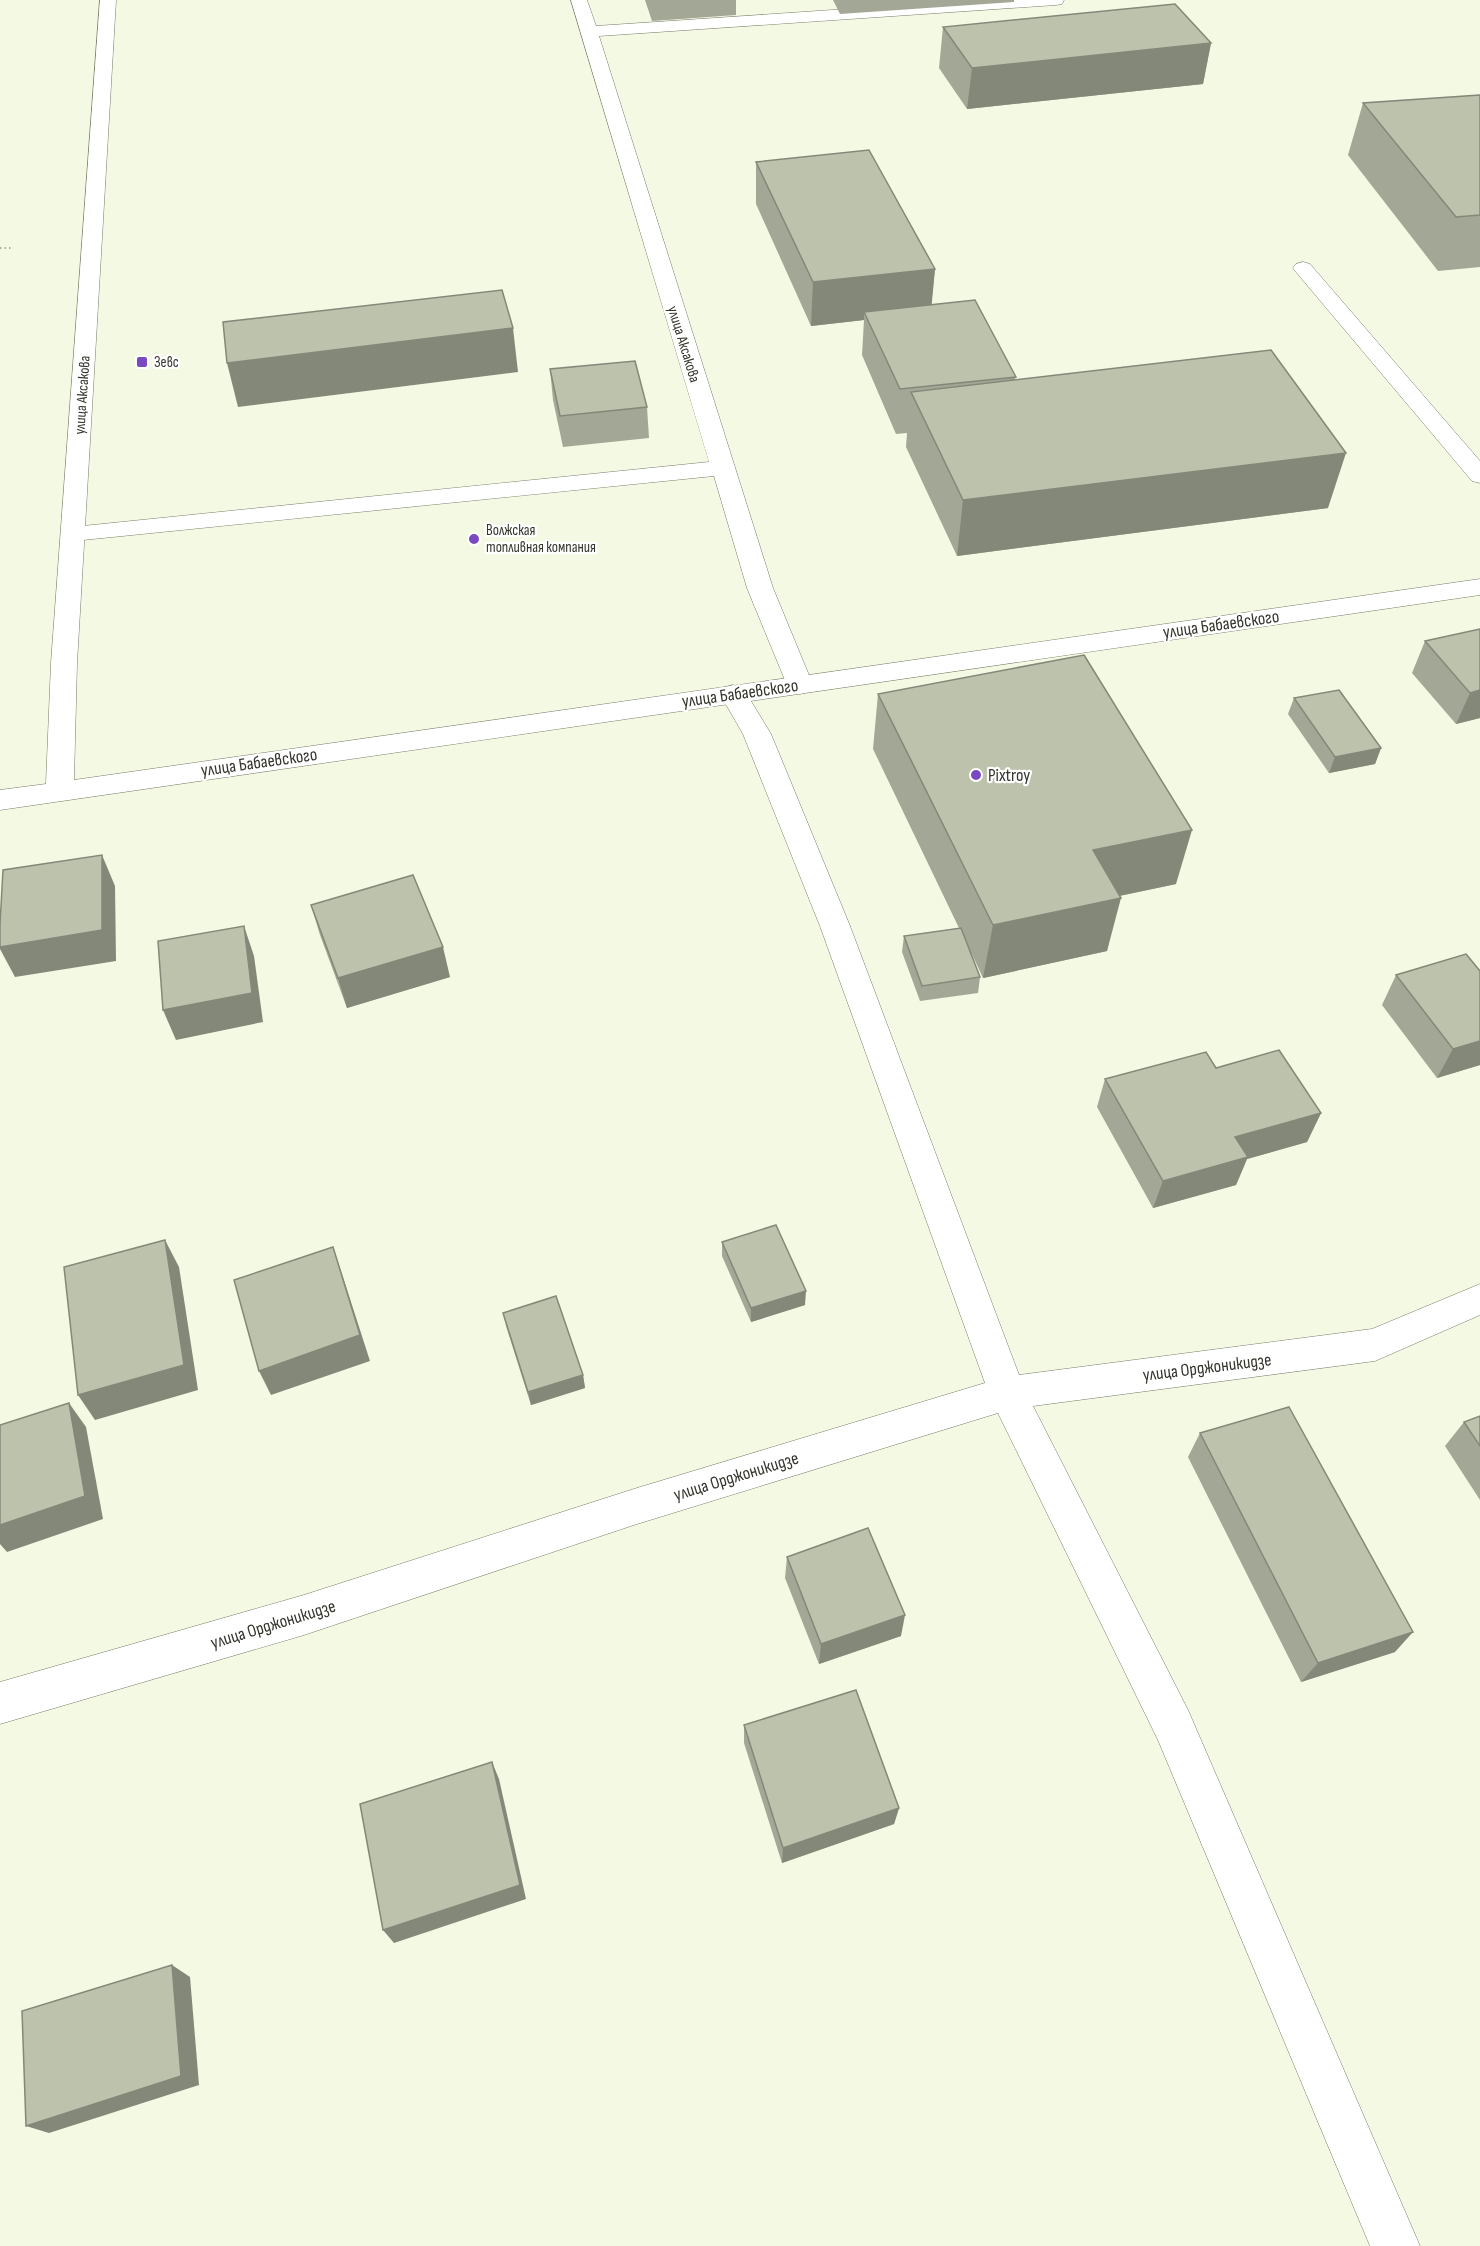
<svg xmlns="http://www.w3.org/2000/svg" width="1480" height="2246" viewBox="0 0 1480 2246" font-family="'Sofia Sans Condensed',sans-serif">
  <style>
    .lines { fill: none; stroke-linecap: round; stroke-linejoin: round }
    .minor-casing { stroke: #777c68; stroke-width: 1 }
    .major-casing { stroke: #777c68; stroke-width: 1 }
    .path { stroke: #abaf9e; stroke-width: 2; stroke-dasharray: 1.5 3; stroke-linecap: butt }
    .minor { fill: #fff; fill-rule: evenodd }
    .major { fill: #fff; fill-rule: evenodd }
    .wall { fill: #a3a795 }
    .shaded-wall { fill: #848879 }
    .building { fill: #bdc2ad; stroke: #848879; stroke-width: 1.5 }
    .poi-dot { fill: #7849c1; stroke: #fff; stroke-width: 2 }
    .labels { text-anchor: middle; stroke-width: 4.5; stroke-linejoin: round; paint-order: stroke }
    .far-street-label { font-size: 15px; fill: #33352c; stroke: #fff }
    .far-poi-label { font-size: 15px; fill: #33352c; stroke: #fff; text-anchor: start }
    .street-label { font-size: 18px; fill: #33352c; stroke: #fff }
    .poi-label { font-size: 18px; fill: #33352c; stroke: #fff; text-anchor: start }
  </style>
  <rect width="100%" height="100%" fill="#f3f9e2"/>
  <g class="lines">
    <g class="minor-casing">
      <g id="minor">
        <path d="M 571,0 L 587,0 L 596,26 L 981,0 L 1064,0 L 1062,4 L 1056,5 L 599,36 L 773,588 L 813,685 L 809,691 L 800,694 L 791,691 L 787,685 L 747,588 L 714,476 L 73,541 L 64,539 L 61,534 L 64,529 L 73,527 L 709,462 Z"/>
        <path d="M 1303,262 L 1310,264 L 1480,461 L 1480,483 L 1472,481 L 1296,272 L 1293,268 L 1296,264 Z"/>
        <path d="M 733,685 L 743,688 L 771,734 L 850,926 L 1019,1375 L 1372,1329 L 1480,1284 L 1480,1315 L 1375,1361 L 1033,1406 L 1188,1710 L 1420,2246 L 1370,2246 L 1158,1740 L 998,1413 L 637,1524 L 304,1635 L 0,1724 L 0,1682 L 304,1595 L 637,1488 L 985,1383 L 820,926 L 743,734 L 720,694 L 723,688 Z"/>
      </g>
    </g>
    <g class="major-casing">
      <path id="major" d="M 100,0 L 116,0 L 77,663 L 74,780 L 1480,579 L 1480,595 L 0,810 L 0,790 L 46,784 L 51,663 Z"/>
    </g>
    <path class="path" d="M 0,248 L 11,248"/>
    <use href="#minor" class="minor"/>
    <use href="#major" class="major"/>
  </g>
  <g class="wall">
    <path d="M 645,0 L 736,0 L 736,15 L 652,21 Z"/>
    <path d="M 833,0 L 1014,0 L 1014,2 L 840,14 Z"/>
    <path d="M 943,27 L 1211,43 L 1203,84 L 967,109 L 939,68 Z"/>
    <path d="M 1480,95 L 1480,267 L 1438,271 L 1348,155 L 1363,103 Z"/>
    <path d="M 756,162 L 935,269 L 931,305 L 1016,377 L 1015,379 L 1328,508 L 957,556 L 906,447 L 907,433 L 896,434 L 862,355 L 864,320 L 811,326 L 756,204 Z"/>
    <path d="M 550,369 L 647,407 L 649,438 L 563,447 L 553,400 Z"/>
    <path d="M 1480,629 L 1480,718 L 1456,724 L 1412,673 L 1425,641 Z"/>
    <path d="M 878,694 L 1176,884 L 1119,896 L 1107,951 L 983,978 L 971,952 L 980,977 L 978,993 L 920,1001 L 902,952 L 904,936 L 959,928 L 873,749 Z"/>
    <path d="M 1294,698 L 1381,748 L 1375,764 L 1329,773 L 1288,714 Z"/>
    <path d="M 311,905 L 450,977 L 347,1008 L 320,935 Z"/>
    <path d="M 1480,971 L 1480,1065 L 1437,1078 L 1382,1005 L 1396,975 Z"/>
    <path d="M 1216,1068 L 1321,1113 L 1307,1142 L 1247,1159 L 1236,1185 L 1153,1208 L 1097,1107 L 1105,1079 Z"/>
    <path d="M 722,1242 L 805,1305 L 751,1322 L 722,1256 Z"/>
    <path d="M 503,1313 L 583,1375 L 585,1388 L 531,1405 L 506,1326 Z"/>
    <path d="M 1480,1416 L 1480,1500 L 1445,1446 L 1464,1422 Z"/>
    <path d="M 1200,1433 L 1395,1652 L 1301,1682 L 1188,1457 Z"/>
    <path d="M 787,1557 L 901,1636 L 819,1664 L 785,1578 Z"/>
    <path d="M 744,1725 L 899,1808 L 894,1824 L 782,1863 L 744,1743 Z"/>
  </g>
  <g class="shaded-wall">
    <path d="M 1211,43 L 1203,84 L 967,109 L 972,68 Z"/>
    <path d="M 935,269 L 931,312 L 864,312 L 864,320 L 811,326 L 813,282 Z"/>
    <path d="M 513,328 L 518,372 L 238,407 L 227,363 Z"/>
    <path d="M 1346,453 L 1328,508 L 957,556 L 963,500 Z"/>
    <path d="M 1480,690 L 1480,718 L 1456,724 L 1470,693 Z"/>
    <path d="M 1381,748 L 1375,764 L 1329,773 L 1335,757 Z"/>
    <path d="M 1192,830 L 1176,884 L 1081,904 L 1093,850 Z"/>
    <path d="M 102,855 L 115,886 L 116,961 L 15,977 L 0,949 L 0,947 Z"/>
    <path d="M 1121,898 L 1107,951 L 983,978 L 993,925 Z"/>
    <path d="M 244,926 L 254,956 L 263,1022 L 176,1040 L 163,1010 Z"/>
    <path d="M 443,947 L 450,977 L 347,1008 L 338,978 Z"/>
    <path d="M 1480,1041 L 1480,1065 L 1437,1078 L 1453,1049 Z"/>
    <path d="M 1321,1113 L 1307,1142 L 1247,1159 L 1236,1185 L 1153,1208 L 1163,1181 L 1235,1137 Z"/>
    <path d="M 165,1240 L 179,1267 L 198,1390 L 95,1420 L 78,1395 Z"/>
    <path d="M 333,1247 L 342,1274 L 370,1361 L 271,1395 L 259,1371 Z"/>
    <path d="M 806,1291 L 805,1305 L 751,1322 L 751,1308 Z"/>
    <path d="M 583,1375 L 585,1388 L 531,1405 L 528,1392 Z"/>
    <path d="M 69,1403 L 86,1427 L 103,1519 L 7,1552 L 0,1544 L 0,1525 Z"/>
    <path d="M 905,1615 L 901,1636 L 819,1664 L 821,1644 Z"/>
    <path d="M 1413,1632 L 1395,1652 L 1301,1682 L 1318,1663 Z"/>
    <path d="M 492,1762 L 499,1779 L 526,1899 L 394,1943 L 383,1930 Z"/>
    <path d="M 899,1808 L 894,1824 L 782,1863 L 783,1848 Z"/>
    <path d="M 172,1965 L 190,1977 L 199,2085 L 49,2133 L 26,2126 Z"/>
  </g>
  <g class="building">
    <path d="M 1175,4 L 1211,43 L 972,68 L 943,27 Z"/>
    <path d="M 1480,95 L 1480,215 L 1456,217 L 1363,103 Z"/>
    <path d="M 869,150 L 935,269 L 813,282 L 756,162 Z"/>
    <path d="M 502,290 L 513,328 L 227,363 L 223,322 Z"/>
    <path d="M 975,300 L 1016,377 L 900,389 L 864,312 Z"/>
    <path d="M 1271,350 L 1346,453 L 963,500 L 911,392 Z"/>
    <path d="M 635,361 L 647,407 L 560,416 L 550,369 Z"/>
    <path d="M 1480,629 L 1480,690 L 1470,693 L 1425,641 Z"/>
    <path d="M 1084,655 L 1192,830 L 1093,850 L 1121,898 L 993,925 L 878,694 Z"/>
    <path d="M 1339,690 L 1381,748 L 1335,757 L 1294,698 Z"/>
    <path d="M 102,855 L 102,930 L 0,947 L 0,924 L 3,870 Z"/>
    <path d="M 413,875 L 443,947 L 338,978 L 311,905 Z"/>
    <path d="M 244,926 L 252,993 L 163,1010 L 158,941 Z"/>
    <path d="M 961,928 L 980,977 L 922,986 L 904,936 Z"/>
    <path d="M 1466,954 L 1480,971 L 1480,1041 L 1453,1049 L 1396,975 Z"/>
    <path d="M 1279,1050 L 1321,1113 L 1235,1137 L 1248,1157 L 1163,1181 L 1105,1079 L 1206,1052 L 1216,1068 Z"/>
    <path d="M 776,1225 L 806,1291 L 751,1308 L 722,1242 Z"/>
    <path d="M 165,1240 L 184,1365 L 78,1395 L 64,1267 Z"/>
    <path d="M 333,1247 L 360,1335 L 259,1371 L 234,1280 Z"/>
    <path d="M 556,1296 L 583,1375 L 528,1392 L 503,1313 Z"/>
    <path d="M 69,1403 L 85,1496 L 0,1525 L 0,1425 Z"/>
    <path d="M 1289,1407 L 1413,1632 L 1318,1663 L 1200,1433 Z"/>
    <path d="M 1480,1416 L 1480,1446 L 1464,1422 Z"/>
    <path d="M 868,1528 L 905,1615 L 821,1644 L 787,1557 Z"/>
    <path d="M 856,1690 L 899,1808 L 783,1848 L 744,1725 Z"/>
    <path d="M 492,1762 L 520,1885 L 383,1930 L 360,1804 Z"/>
    <path d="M 172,1965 L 181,2076 L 26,2126 L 22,2011 Z"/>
  </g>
  <g class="poi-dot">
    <rect x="136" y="356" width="12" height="12" rx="3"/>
    <circle cx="474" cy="539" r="6"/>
    <circle cx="976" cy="775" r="6"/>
  </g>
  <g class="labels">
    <g class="far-street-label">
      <text transform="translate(684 344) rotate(73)" y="5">улица Аксакова</text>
      <text transform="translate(82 395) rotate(-86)" y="5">улица Аксакова</text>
    </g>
    <g class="far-poi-label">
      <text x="154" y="367">Зевс</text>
      <text x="486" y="535">Волжская<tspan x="486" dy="17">топливная компания</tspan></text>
    </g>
    <g class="street-label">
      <text transform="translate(1221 624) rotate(-8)" y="6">улица Бабаевского</text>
      <text transform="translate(740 693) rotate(-8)" y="6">улица Бабаевского</text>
      <text transform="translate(259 762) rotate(-8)" y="6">улица Бабаевского</text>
      <text transform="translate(1207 1367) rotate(-7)" y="6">улица Орджоникидзе</text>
      <text transform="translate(736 1476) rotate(-17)" y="6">улица Орджоникидзе</text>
      <text transform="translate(273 1624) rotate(-17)" y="6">улица Орджоникидзе</text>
    </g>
    <g class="poi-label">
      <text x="988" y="781">Pixtroy</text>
    </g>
  </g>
</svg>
